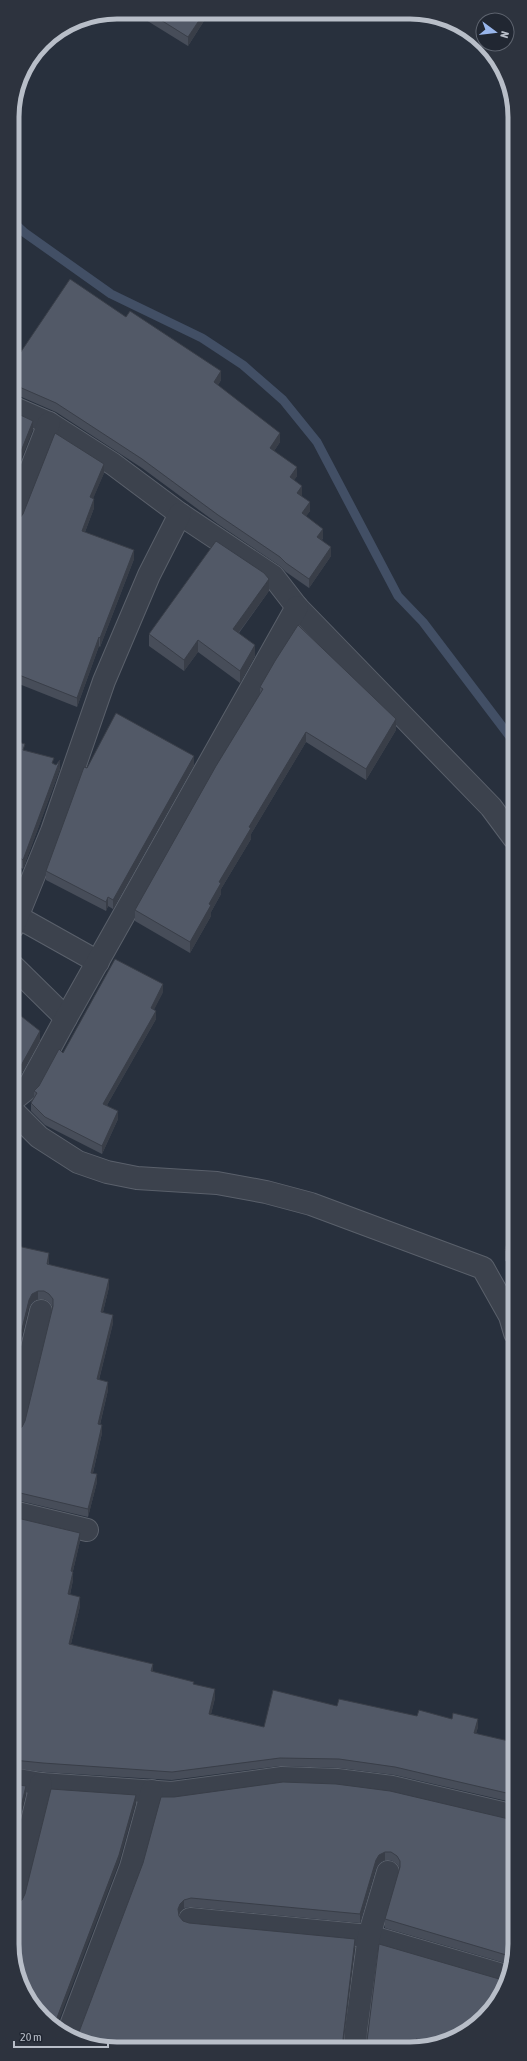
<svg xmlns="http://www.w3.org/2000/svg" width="527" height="2061" viewBox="0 0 527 2061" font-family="'Asap Condensed',sans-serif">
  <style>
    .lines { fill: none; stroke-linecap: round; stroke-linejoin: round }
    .stream { stroke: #424f65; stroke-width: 9 }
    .street-casing { stroke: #5a606b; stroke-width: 24 }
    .street { stroke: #3c424d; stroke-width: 22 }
    .wall { fill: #474d59 }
    .shaded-wall { fill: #393e48 }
    .building { fill: #525967; stroke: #393e48 }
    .rim { fill: none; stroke: #b8bec8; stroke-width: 5 }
  </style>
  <rect width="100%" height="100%" fill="#28303d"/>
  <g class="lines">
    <path class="stream" d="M 12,221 L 25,233 L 111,294 L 202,338 L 243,365 L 283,400 L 317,442 L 398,596 L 423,622 L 514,742"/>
    <g class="street-casing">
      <g id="street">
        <path d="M 12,407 L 49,423 L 113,464 L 180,514 L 273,576 L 297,607 L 491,807 L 514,838"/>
        <path d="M 12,518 L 49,423"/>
        <path d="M 16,916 L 98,962"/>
        <path d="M 13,927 L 52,831 L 104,681 L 149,575 L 180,514"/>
        <path d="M 13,966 L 66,1018"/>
        <path d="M 13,1100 L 28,1088 L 66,1018 L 297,607"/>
        <path d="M 13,1111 L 39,1137 L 78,1162 L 107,1172 L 137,1178 L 217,1183 L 266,1192 L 311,1204 L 483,1268 L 510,1316 L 515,1333"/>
        <path d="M 13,1426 L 41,1311"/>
        <path d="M 13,1512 L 87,1530"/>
        <path d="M 13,1779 L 41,1784 L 172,1793 L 282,1778 L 337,1780 L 392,1787 L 515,1816"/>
        <path d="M 13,1899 L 41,1784"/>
        <path d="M 190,1919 L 369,1936 L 509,1977"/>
        <path d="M 67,2036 L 131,1867 L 152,1791"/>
        <path d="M 355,2048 L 356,2030 L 369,1936 L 388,1872"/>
      </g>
    </g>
    <use href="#street" class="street"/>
  </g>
  <g class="wall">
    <path d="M 133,12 L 209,13 L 188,46 Z"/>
    <path d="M 126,317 L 221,380 L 218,385 L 280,442 L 274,451 L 297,476 L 294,480 L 302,495 L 301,496 L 310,511 L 306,516 L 323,538 L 322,540 L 331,556 L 309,588 L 286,572 L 280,566 L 218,524 L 142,468 L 56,412 L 17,395 L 12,395 L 12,365 Z"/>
    <path d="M 104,473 L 93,498 L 94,508 L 85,532 L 134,559 L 100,647 L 99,646 L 77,707 L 14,682 L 12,688 L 12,521 L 14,521 L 19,519 Z"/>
    <path d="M 269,591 L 239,633 L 255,656 L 240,683 L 198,652 L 184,671 L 149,646 L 149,634 Z"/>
    <path d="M 260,687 L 396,730 L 366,780 L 306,742 L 251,834 L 251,839 L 221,889 L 221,894 L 211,912 L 211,916 L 190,953 L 135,921 L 135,910 L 260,694 Z"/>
    <path d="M 25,750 L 54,764 L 60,769 L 23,869 L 19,866 L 13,887 Z"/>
    <path d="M 194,765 L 113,909 L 108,906 L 106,911 L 46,880 L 46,871 L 87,768 Z"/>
    <path d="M 163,992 L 154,1009 L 156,1019 L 107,1105 L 118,1119 L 102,1154 L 45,1125 L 31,1111 L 31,1103 L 34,1097 L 34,1091 L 39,1086 L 63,1053 Z"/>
    <path d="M 13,1002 L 20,1014 L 40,1041 L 18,1080 L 15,1082 L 13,1080 Z"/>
    <path d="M 514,1217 L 515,1264 L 505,1261 L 505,1250 Z"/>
    <path d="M 13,1245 L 49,1261 L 49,1265 L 109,1287 L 103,1312 L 113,1323 L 99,1380 L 108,1390 L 100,1425 L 102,1433 L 93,1473 L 97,1482 L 88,1517 L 16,1500 L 13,1500 L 13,1430 L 16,1430 L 22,1427 L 25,1421 L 53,1307 L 49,1302 L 44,1299 L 38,1299 L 32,1302 L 29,1308 Z"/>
    <path d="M 13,1517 L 80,1541 L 73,1571 L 73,1580 L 70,1595 L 80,1606 L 71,1644 L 153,1672 L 194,1684 L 215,1698 L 211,1714 L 264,1727 L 337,1706 L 417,1716 L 478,1727 L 476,1733 L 515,1749 L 515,1803 L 395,1775 L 339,1768 L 280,1766 L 172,1780 L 43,1772 L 13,1768 Z"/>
    <path d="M 513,1820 L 515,1951 L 512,1965 L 385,1928 L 385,1919 L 400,1868 L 397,1864 L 391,1860 L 385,1860 L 379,1863 L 376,1868 L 360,1923 L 191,1907 L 184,1908 L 180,1912 L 179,1915 L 179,1916 L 183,1921 L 189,1923 L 355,1947 L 75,2037 L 79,2032 L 143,1863 Z"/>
    <path d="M 462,2035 L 424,2048 L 416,2047 L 415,2048 L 364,2048 L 365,2047 L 367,2041 Z"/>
  </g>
  <g class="shaded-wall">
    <path d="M 204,13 L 209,13 L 188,46 L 188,37 Z"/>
    <path d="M 221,371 L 221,380 L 214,391 L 214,382 Z"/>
    <path d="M 33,421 L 33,430 L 12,483 L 12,474 Z"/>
    <path d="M 280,433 L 280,442 L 270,457 L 270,448 Z"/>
    <path d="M 104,464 L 104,473 L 90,506 L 90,497 Z"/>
    <path d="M 297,467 L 297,476 L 290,486 L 290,477 Z"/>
    <path d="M 302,486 L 302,495 L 297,502 L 297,493 Z"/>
    <path d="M 94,499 L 94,508 L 82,540 L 82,531 Z"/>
    <path d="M 310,502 L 310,511 L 302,522 L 302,513 Z"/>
    <path d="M 323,529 L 323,538 L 317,546 L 317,537 Z"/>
    <path d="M 331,547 L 331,556 L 309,588 L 309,579 Z"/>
    <path d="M 134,550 L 134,559 L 100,647 L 100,638 Z"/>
    <path d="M 269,579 L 269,591 L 233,640 L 233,629 Z"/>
    <path d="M 99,637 L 99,646 L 77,707 L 77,698 Z"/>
    <path d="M 198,640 L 198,652 L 184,671 L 184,660 Z"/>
    <path d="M 255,645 L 255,656 L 240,683 L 240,671 Z"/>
    <path d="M 14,673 L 14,682 L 12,688 L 12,679 Z"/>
    <path d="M 396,719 L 396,730 L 366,780 L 366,769 Z"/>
    <path d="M 306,732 L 306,742 L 251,834 L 251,839 L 221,889 L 221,894 L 211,912 L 211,916 L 190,953 L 190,942 L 209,904 L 219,882 L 249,827 Z"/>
    <path d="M 194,756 L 194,765 L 113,909 L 113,900 Z"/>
    <path d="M 60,760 L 60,769 L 23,869 L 23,860 Z"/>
    <path d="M 19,857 L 19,866 L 13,887 L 13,878 Z"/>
    <path d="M 108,897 L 108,906 L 106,911 L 106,902 Z"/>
    <path d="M 163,984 L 163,992 L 151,1016 L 151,1008 Z"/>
    <path d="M 20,1008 L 20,1017 L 16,1012 Z"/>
    <path d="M 156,1011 L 156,1019 L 103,1112 L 103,1104 Z"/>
    <path d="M 40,1031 L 40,1041 L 18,1080 L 15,1082 L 15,1073 Z"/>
    <path d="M 118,1111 L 118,1119 L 102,1154 L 102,1146 Z"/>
    <path d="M 49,1253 L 49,1261 L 47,1272 L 47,1264 Z"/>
    <path d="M 109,1279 L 109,1287 L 101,1320 L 101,1312 Z"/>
    <path d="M 38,1291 L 38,1299 L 32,1302 L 29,1308 L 13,1374 L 13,1366 L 29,1300 L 32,1294 Z"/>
    <path d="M 113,1315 L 113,1323 L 97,1387 L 97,1379 Z"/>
    <path d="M 108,1382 L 108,1390 L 98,1432 L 98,1424 Z"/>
    <path d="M 102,1425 L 102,1433 L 91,1481 L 91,1473 Z"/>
    <path d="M 97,1474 L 97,1482 L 88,1517 L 88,1509 Z"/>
    <path d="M 80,1533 L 80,1541 L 71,1579 L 71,1571 Z"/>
    <path d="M 73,1572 L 73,1580 L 68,1603 L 68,1594 Z"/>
    <path d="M 80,1597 L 80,1606 L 69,1652 L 69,1644 Z"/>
    <path d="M 153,1664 L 153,1672 L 151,1671 Z"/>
    <path d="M 215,1689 L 215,1698 L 209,1722 L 209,1714 Z"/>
    <path d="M 478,1719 L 478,1727 L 474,1741 L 474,1733 Z"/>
    <path d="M 26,1786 L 26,1794 L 13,1847 L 13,1839 Z"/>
    <path d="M 136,1795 L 136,1803 L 119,1863 L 56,2028 L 55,2027 L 55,2023 Z"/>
    <path d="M 385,1852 L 385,1860 L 379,1863 L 376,1868 L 360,1923 L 360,1914 L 376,1860 L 379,1855 Z"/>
    <path d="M 184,1900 L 184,1908 L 180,1912 L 178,1917 L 178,1909 L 180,1904 Z"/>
    <path d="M 355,1939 L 355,1947 L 343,2047 L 343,2039 Z"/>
    <path d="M 416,2039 L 415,2048 L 413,2048 Z"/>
  </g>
  <g class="building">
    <path d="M 148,12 L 204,13 L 188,37 Z"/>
    <path d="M 70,279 L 126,317 L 130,311 L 221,371 L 214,382 L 280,433 L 270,448 L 297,467 L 290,477 L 302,486 L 297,493 L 310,502 L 302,513 L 323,529 L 317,537 L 331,547 L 309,579 L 286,563 L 280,557 L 218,515 L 142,459 L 56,403 L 17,386 L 12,386 L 12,365 Z"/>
    <path d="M 12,411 L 33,421 L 12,474 Z"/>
    <path d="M 55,433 L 104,464 L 90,497 L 94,499 L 82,531 L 134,550 L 100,638 L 99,637 L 77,698 L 14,673 L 12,679 L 12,521 L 14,521 L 19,519 L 23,514 Z"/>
    <path d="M 216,541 L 264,573 L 269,579 L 233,629 L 255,645 L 240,671 L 198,640 L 184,660 L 149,634 Z"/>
    <path d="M 298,625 L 396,719 L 366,769 L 306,732 L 249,827 L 251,828 L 219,882 L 221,883 L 209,904 L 211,905 L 190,942 L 135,910 L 216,766 L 263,689 L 260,687 L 275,661 Z"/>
    <path d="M 116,713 L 194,756 L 113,900 L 108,897 L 106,902 L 46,871 L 84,767 L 87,768 Z"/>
    <path d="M 12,740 L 25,744 L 23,750 L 54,758 L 52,763 L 56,765 L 60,760 L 23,860 L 19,857 L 13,878 Z"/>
    <path d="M 115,959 L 163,984 L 151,1008 L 156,1011 L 103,1104 L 118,1111 L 102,1146 L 45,1117 L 31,1103 L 37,1093 L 34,1091 L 39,1086 L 59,1049 L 63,1053 Z"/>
    <path d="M 13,1002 L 20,1008 L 16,1012 L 40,1031 L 18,1071 L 15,1073 L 13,1071 Z"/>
    <path d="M 514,1217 L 515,1253 L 505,1250 Z"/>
    <path d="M 13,1245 L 49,1253 L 47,1264 L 109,1279 L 101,1312 L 113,1315 L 97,1379 L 108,1382 L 98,1424 L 102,1425 L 91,1473 L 97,1474 L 88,1509 L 16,1492 L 13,1492 L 13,1430 L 16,1430 L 22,1427 L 25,1421 L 53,1306 L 53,1299 L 49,1294 L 44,1291 L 38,1291 L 32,1294 L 29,1300 L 13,1366 Z"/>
    <path d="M 13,1517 L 80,1533 L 71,1571 L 73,1572 L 68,1594 L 80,1597 L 69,1644 L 153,1664 L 151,1671 L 194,1682 L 193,1684 L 215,1689 L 209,1714 L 264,1727 L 273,1690 L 337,1706 L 339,1699 L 417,1716 L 419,1710 L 452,1719 L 453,1713 L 478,1719 L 474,1733 L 513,1742 L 512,1748 L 515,1749 L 515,1795 L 395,1767 L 339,1759 L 280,1758 L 172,1772 L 43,1763 L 13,1760 Z"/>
    <path d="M 283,1782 L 336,1784 L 390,1791 L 513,1820 L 515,1820 L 515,1951 L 513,1957 L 385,1919 L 400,1867 L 400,1861 L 397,1856 L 391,1852 L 385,1852 L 379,1855 L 376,1860 L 360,1914 L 191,1898 L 184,1900 L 180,1904 L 178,1909 L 179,1916 L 183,1921 L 189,1923 L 355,1939 L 343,2039 L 344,2046 L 346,2048 L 96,2047 L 73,2038 L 75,2037 L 79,2032 L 143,1863 L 161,1797 L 174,1797 Z"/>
    <path d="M 13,1784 L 26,1786 L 13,1839 Z"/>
    <path d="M 51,1789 L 136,1795 L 119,1855 L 55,2023 L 55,2027 L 38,2013 L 13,1958 L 13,1903 L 16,1903 L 22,1900 L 25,1894 Z"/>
    <path d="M 379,1944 L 506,1981 L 508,1981 L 507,1984 L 489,2013 L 462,2035 L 436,2044 L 416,2039 L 413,2048 L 364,2048 L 365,2047 L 367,2041 Z"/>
  </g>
  <path d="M0 0H527V2061H0ZM117 19H410A98 98 0 0 1 508 117V1944A98 98 0 0 1 410 2042H117A98 98 0 0 1 19 1944V117A98 98 0 0 1 117 19Z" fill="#2d333e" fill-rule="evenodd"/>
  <path class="rim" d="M117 19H410A98 98 0 0 1 508 117V1944A98 98 0 0 1 410 2042H117A98 98 0 0 1 19 1944V117A98 98 0 0 1 117 19Z"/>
  <g transform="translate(495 32) rotate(105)"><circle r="19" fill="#212732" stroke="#5d636e"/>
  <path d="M0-3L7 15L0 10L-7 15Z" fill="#99b6eb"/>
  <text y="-6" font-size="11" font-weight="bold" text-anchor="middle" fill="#b8bec8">N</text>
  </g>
  <path d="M14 2041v6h94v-6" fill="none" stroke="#b8bec8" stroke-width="2"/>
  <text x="20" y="2041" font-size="12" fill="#b8bec8" stroke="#212732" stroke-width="3" paint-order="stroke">20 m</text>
</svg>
